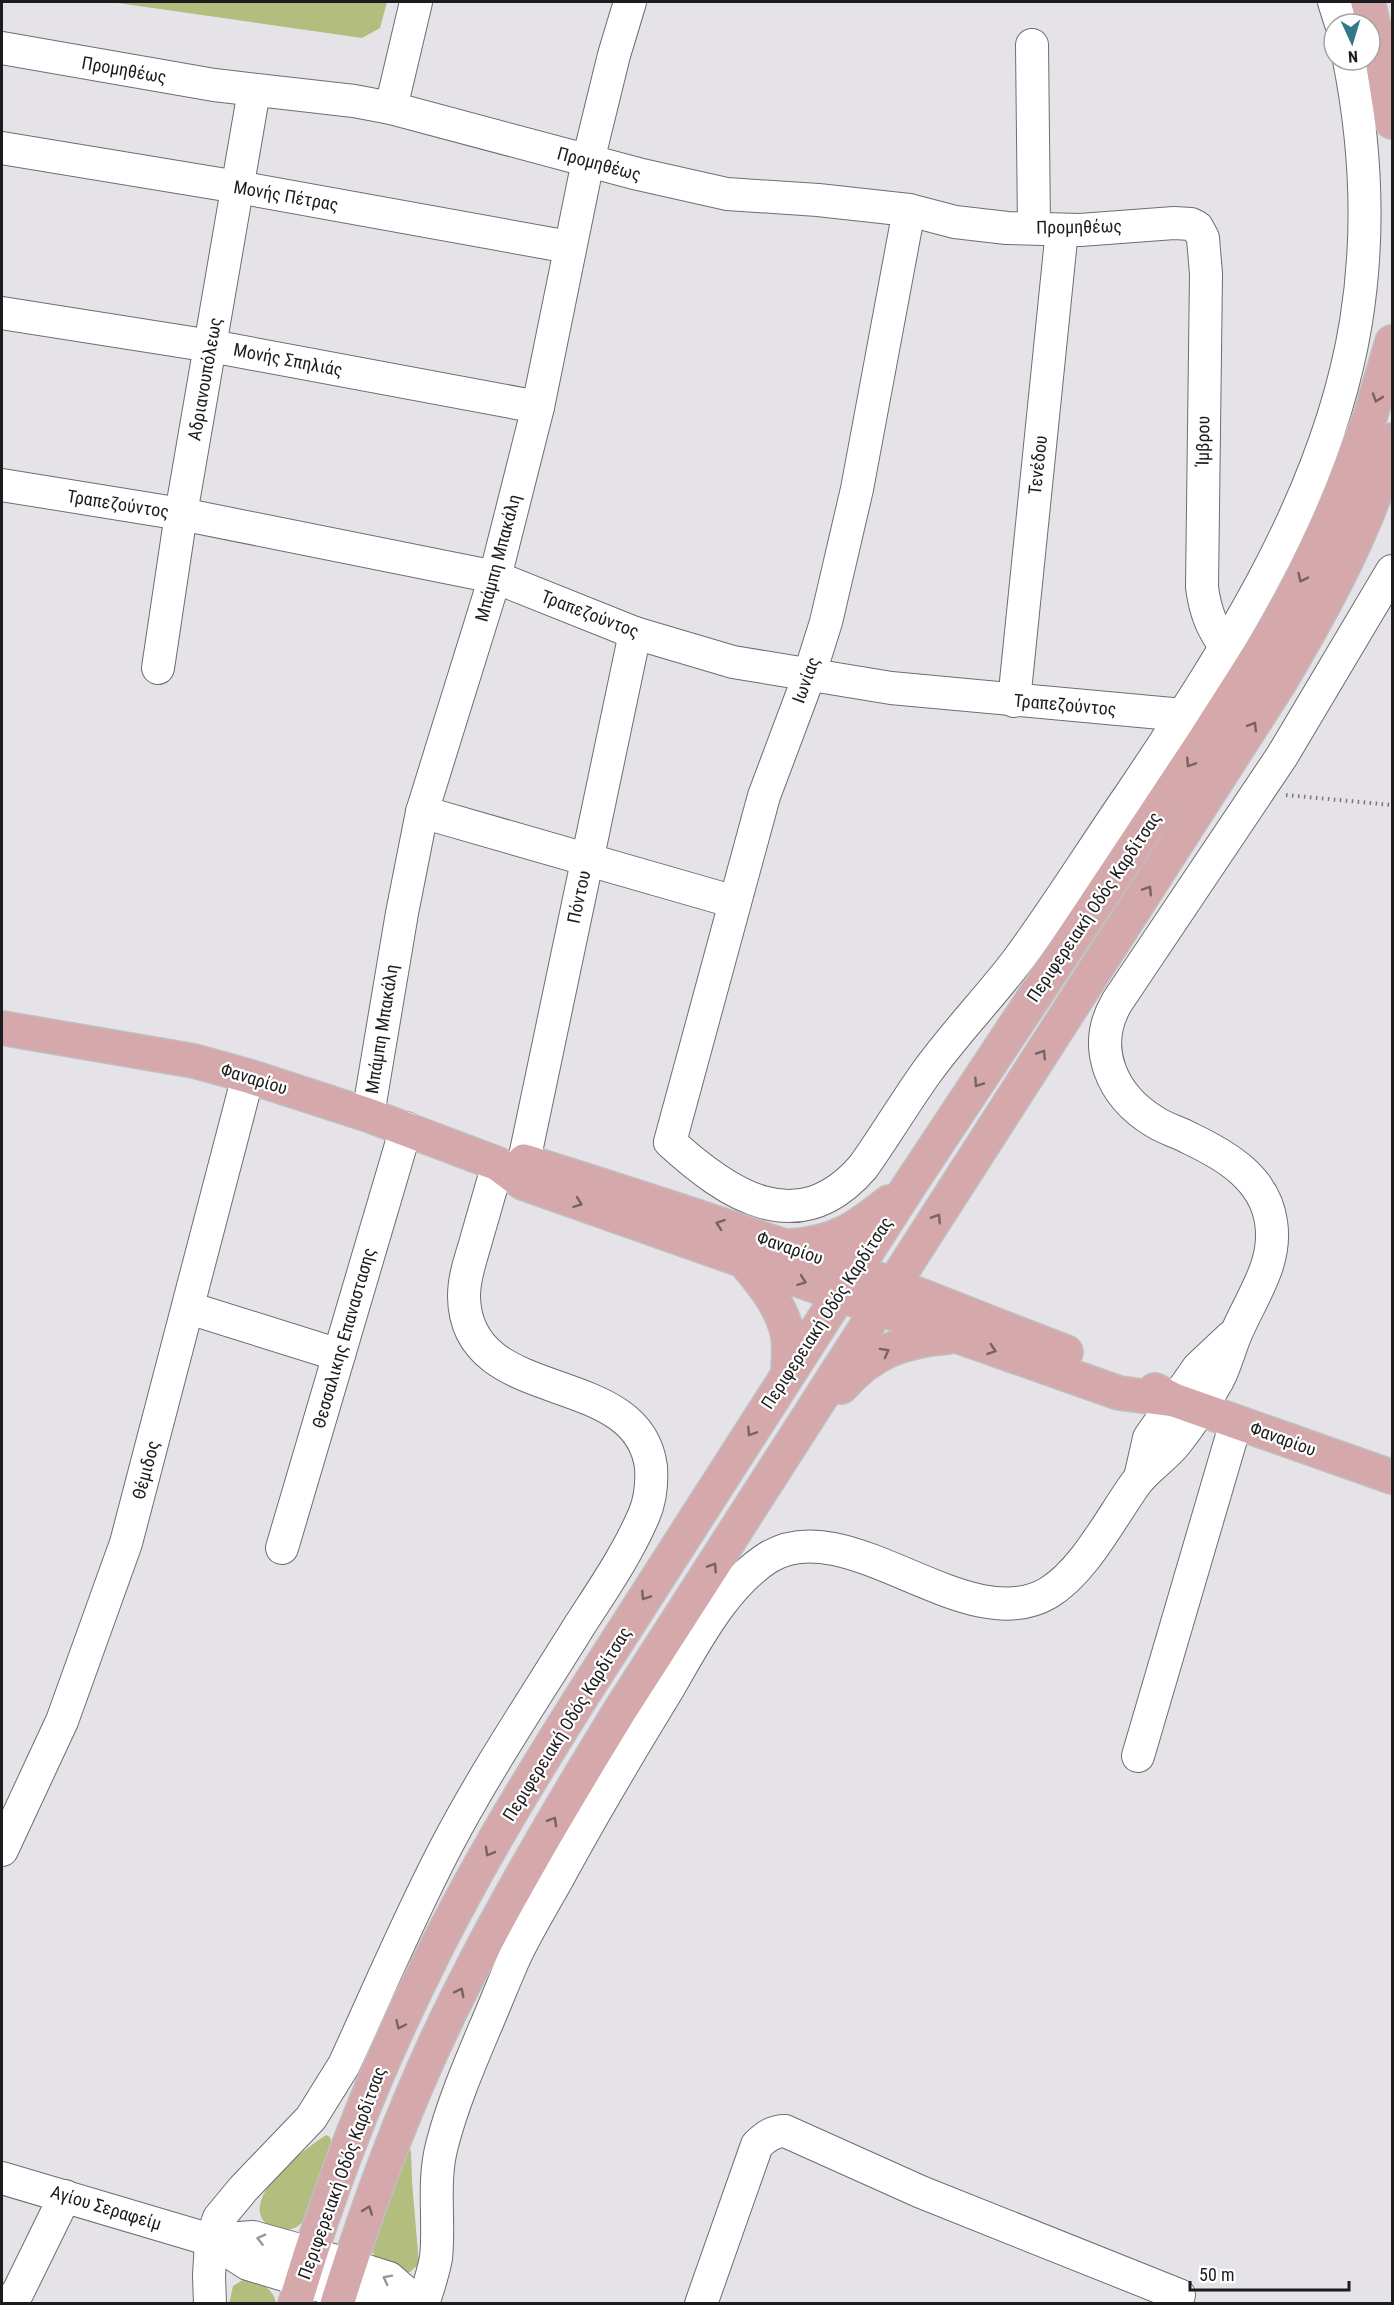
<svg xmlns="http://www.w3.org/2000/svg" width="1394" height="2305" viewBox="0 0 1394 2305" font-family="'Roboto Condensed',sans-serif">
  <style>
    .green { fill: #b2bd7e }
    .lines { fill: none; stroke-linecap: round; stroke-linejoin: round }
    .minor-casing { stroke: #6e6d71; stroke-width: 34 }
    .major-casing { stroke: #bfbfc0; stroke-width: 36 }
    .path { stroke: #78777a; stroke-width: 4; stroke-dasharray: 1.5 4.5; stroke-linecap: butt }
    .minor { stroke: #fff; stroke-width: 32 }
    .major { stroke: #d5a8ab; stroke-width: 33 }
    .oneway { stroke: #786264 }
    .oneway2 { stroke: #999899 }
    .labels { text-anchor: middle; stroke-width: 4.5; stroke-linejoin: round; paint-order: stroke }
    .street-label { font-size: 18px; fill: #1c1b1d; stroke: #fff }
  </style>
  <rect width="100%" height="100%" fill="#e5e3e8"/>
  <g class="green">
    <path d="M 111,2 L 387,2 L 380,28 L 362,38 Z"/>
    <path d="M 326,2135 L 330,2137 L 331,2141 L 304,2220 C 291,2239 256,2230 260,2205 C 264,2180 306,2148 326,2135 Z"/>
    <path d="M 409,2146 L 411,2152 L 412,2182 L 419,2264 L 410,2272 C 396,2272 376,2269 373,2252 C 370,2232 401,2167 409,2146 Z"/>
    <path d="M 243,2280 C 258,2281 273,2287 276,2303 L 229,2304 L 233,2286 Z"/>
  </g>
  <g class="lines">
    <g class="minor-casing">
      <g id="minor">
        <path d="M 1334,2 L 1341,24"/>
        <path d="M 1032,45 L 1034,228"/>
        <path d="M 2,48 L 214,85 L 354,101 L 391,108 L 638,174 L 727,194 L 818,200 L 909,210 L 955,222 L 1007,228 L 1080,230 L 1174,223 L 1191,224 L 1197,227 L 1203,238 L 1206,274 L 1202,587 C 1205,610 1211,627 1225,646"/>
        <path d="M 391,108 L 416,2"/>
        <path d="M 2,148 L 238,187 L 569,247"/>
        <path d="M 909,210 L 857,489 L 826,622 L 809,676 L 764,796 L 670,1142 C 728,1195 798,1242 863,1167 C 885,1136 904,1104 926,1073 C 954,1034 988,999 1017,961 C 1057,907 1092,850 1130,795 C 1226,652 1328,496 1356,322 C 1370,235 1366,146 1349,60"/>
        <path d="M 2,313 L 211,346 L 538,407"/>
        <path d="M 2,485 L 181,514 L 495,577 L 635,633 L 733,662 L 891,688 L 1183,715"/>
        <path d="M 158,668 L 181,514 L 254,91"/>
        <path d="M 1014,701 L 1062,230"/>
        <path d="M 422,812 L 735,902"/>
        <path d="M 368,1115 L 402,913 L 422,812 L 495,577 L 538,407 L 588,161 L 614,55 L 630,2"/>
        <path d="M 524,1161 L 635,633"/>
        <path d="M 189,1308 L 339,1355"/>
        <path d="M 1140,1478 L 1149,1438 L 1198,1368 L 1231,1337"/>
        <path d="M 282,1548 L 406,1128"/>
        <path d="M 1138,1756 L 1236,1422"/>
        <path d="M 2,1850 L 62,1721 L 126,1543 L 248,1076"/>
        <path d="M 2,2178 L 211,2240 L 248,2264 L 380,2304"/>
        <path d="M 211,2240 L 253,2237 L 310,2253 L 389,2278 L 419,2304"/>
        <path d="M 8,2304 L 18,2292 L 65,2196"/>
        <path d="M 210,2304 L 209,2276 L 211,2240 L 219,2218 L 243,2189 L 311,2118 L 344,2065 C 378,1991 410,1915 448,1843 C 487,1769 534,1699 578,1628 C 601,1592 627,1555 644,1515 C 650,1501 652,1483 651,1467 C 638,1365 465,1409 464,1296 C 464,1275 472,1256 477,1237 C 484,1213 491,1188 498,1164"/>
        <path d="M 423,2304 C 428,2289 433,2274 436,2258 C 440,2221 432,2183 442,2145 C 452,2106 468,2068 484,2030 C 494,2007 503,1984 513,1961 C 526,1932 543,1905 558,1878 C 591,1817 626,1758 662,1699 C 691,1651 721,1587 769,1557 C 848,1509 967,1641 1048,1593 C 1084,1572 1112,1516 1136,1483 C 1147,1468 1164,1458 1176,1443 C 1191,1424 1206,1401 1218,1380 C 1225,1367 1229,1351 1235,1336 C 1250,1299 1278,1264 1271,1222 C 1265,1178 1225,1155 1189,1138 C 1178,1132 1166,1129 1155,1122 C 1112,1096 1090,1048 1117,1002 L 1282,756 L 1392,571"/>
        <path d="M 701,2304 L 757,2145 C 765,2137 773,2131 785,2131 L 921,2192 L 1179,2295"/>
      </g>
    </g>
    <g class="major-casing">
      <g id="major">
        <path d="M 1368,2 L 1382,59 L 1392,122"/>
        <path d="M 2,1028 L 194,1061 L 248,1076 L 368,1115 L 498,1164 L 523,1183 L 1119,1393 L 1174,1400"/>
        <path d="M 524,1161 C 636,1196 747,1232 858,1272 C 928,1297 996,1326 1066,1352"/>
        <path d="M 791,1246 C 836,1243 855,1229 889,1202"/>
        <path d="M 744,1261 C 763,1284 782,1306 788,1336 C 790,1348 788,1362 788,1374"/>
        <path d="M 841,1387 C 872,1352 902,1341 948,1337"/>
        <path d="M 1155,1390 L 1174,1400 L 1392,1477"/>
        <path d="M 295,2304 C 328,2192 370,2083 422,1977 C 469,1879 526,1785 584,1693 L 909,1186 L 1203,742 L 1268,640 L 1298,587 L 1336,506 L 1370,417 L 1392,342"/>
        <path d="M 337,2304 C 370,2198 409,2093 459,1994 C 508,1896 564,1802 621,1709 L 1280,682 C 1324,607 1370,525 1392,440"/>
      </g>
    </g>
    <path class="path" d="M 1286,795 L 1392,805"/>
    <use href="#minor" class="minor"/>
    <use href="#major" class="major"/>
  </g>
  <defs><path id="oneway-chevron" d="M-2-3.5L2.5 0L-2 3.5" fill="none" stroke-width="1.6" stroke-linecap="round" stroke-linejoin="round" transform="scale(1.5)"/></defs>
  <g class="oneway">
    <use href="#oneway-chevron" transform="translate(1377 398) rotate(109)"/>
    <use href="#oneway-chevron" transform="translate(1302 578) rotate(116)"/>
    <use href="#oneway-chevron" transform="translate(1253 726) rotate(-58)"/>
    <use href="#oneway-chevron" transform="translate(1190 763) rotate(123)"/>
    <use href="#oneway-chevron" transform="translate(1148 890) rotate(-57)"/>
    <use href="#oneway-chevron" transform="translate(1042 1054) rotate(-57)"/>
    <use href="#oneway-chevron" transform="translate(978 1083) rotate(124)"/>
    <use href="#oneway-chevron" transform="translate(578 1203) rotate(20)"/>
    <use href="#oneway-chevron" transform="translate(937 1218) rotate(-57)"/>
    <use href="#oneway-chevron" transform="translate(720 1224) rotate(-161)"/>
    <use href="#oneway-chevron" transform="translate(802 1281) rotate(20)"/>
    <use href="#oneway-chevron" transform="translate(992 1350) rotate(19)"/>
    <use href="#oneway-chevron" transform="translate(885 1352) rotate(-29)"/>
    <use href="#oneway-chevron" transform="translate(751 1432) rotate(123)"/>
    <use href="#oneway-chevron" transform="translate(713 1567) rotate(-57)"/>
    <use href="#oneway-chevron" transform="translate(645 1596) rotate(123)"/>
    <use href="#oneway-chevron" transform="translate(553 1821) rotate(-60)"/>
    <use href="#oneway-chevron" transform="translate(489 1852) rotate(120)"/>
    <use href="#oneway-chevron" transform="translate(460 1992) rotate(-63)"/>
    <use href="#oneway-chevron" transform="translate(400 2025) rotate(115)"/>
    <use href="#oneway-chevron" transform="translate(368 2210) rotate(-70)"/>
  </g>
  <g class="oneway2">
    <use href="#oneway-chevron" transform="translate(261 2239) rotate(-166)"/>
    <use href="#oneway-chevron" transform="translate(387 2279) rotate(-153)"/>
  </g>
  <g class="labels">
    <g class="street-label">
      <text transform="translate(124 70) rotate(10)" y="6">Προμηθέως</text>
      <text transform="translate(599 164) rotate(15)" y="6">Προμηθέως</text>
      <text transform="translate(286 196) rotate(10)" y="6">Μονής Πέτρας</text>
      <text transform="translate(1079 227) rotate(-1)" y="6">Προμηθέως</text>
      <text transform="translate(288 360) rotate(11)" y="6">Μονής Σπηλιάς</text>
      <text transform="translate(205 379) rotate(-80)" y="6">Αδριανουπόλεως</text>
      <text transform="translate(1203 441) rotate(-89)" y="6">Ίμβρου</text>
      <text transform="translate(1038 465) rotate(-84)" y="6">Τενέδου</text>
      <text transform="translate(118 504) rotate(9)" y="6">Τραπεζούντος</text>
      <text transform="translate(498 558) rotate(-75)" y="6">Μπάμπη Μπακάλη</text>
      <text transform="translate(590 614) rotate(21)" y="6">Τραπεζούντος</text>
      <text transform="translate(806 680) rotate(-70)" y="6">Ιωνίας</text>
      <text transform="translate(1065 705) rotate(5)" y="6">Τραπεζούντος</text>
      <text transform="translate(579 897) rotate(-78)" y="6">Πόντου</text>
      <text transform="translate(1094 907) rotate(-56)" y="6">Περιφερειακή Οδός Καρδίτσας</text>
      <text transform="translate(382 1029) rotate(-81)" y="6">Μπάμπη Μπακάλη</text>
      <text transform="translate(254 1079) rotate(17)" y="6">Φαναρίου</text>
      <text transform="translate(790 1248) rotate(19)" y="6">Φαναρίου</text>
      <text transform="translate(827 1313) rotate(-57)" y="6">Περιφερειακή Οδός Καρδίτσας</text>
      <text transform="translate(344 1338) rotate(-74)" y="6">Θεσσαλικης Επαναστασης</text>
      <text transform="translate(1283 1439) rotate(20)" y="6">Φαναρίου</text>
      <text transform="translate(146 1470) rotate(-75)" y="6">Θέμιδος</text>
      <text transform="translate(567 1724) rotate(-58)" y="6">Περιφερειακή Οδός Καρδίτσας</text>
      <text transform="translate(342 2173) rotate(-70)" y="6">Περιφερειακή Οδός Καρδίτσας</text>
      <text transform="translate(106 2208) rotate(17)" y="6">Αγίου Σεραφείμ</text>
    </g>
  </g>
  <rect width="1394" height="2305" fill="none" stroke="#1c1b1d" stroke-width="6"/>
  <g transform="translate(1352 42) rotate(176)"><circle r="28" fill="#ffffff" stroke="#a4a4a5" stroke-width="1.5"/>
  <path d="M0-4.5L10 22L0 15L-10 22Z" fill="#36768a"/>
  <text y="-9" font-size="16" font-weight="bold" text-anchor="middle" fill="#1c1b1d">N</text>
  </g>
  <path d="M1190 2281v9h159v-9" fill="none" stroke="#1c1b1d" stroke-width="3"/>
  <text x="1199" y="2281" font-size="18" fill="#1c1b1d" stroke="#ffffff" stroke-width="4.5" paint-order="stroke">50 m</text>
</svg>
